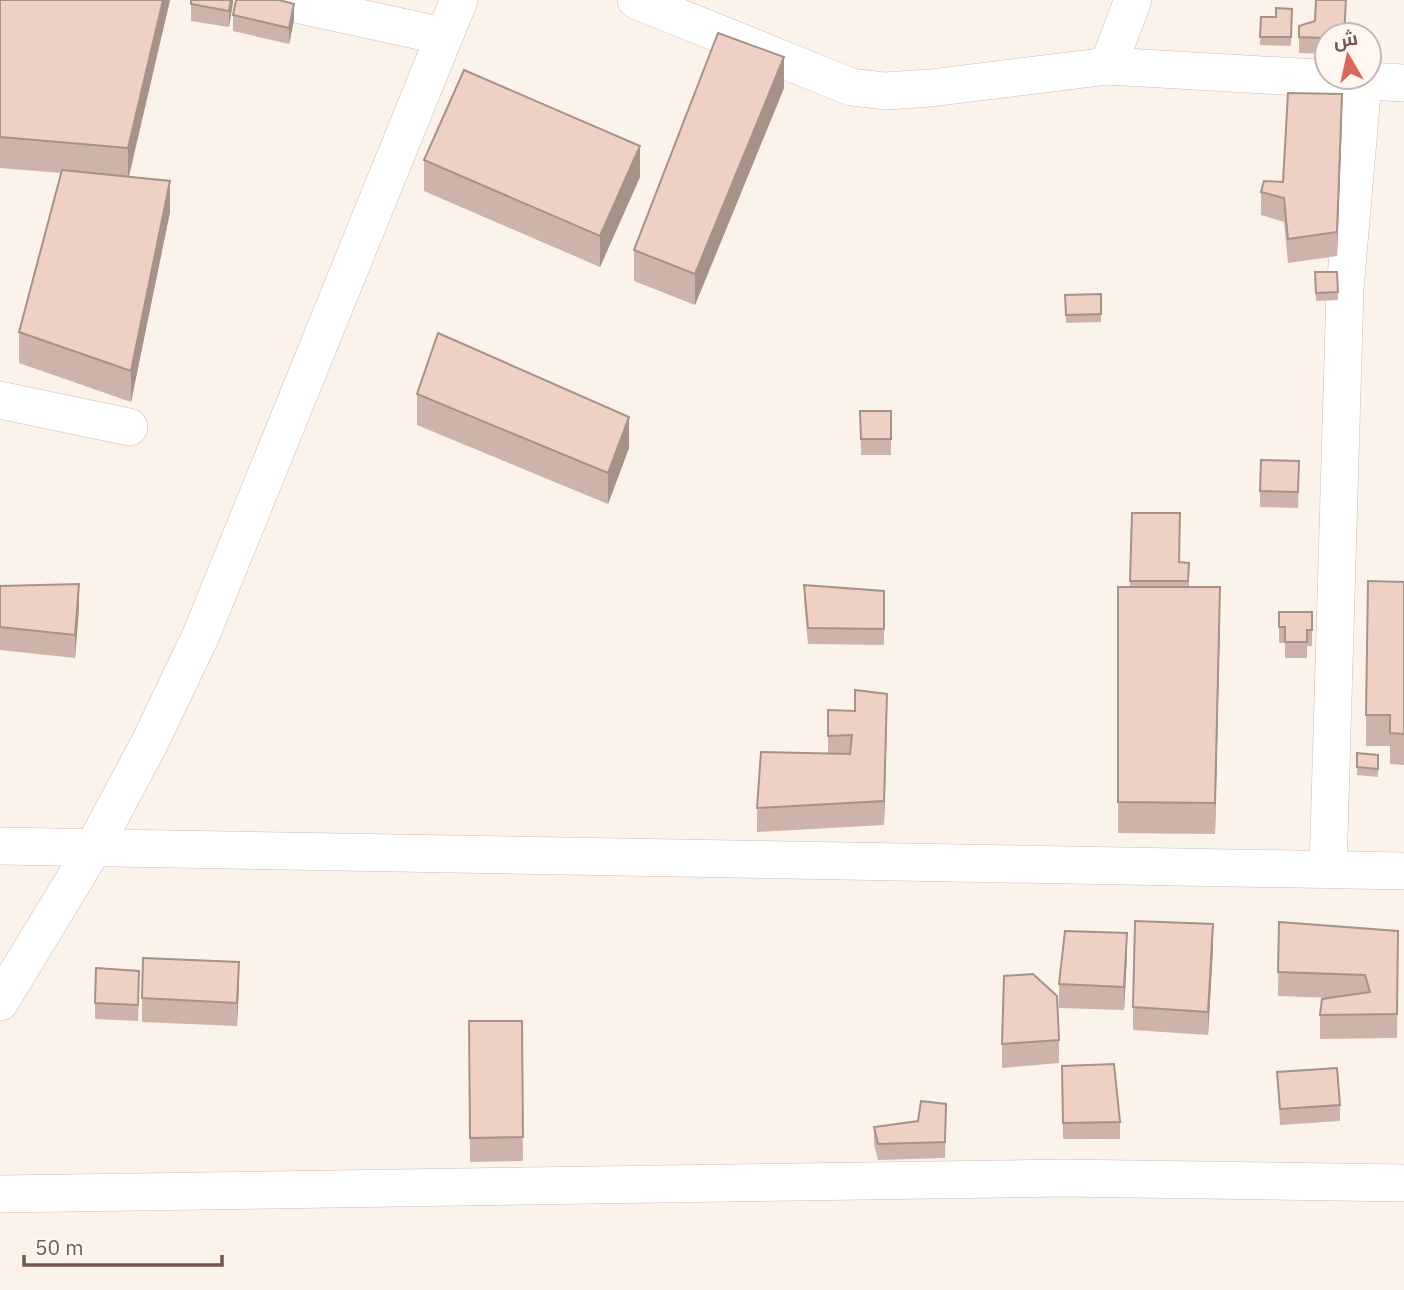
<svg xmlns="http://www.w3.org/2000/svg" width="1404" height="1290" viewBox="0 0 1404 1290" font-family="'IBM Plex Sans',Cairo,sans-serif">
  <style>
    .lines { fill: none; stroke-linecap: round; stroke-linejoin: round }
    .minor-casing { stroke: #cebcb3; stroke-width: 38 }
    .minor { stroke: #fff; stroke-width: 37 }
    .wall { fill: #cdb3a9 }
    .shaded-wall { fill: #a79289 }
    .building { fill: #eed0c4; stroke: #a79289; stroke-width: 2 }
  </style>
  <rect width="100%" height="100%" fill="#fbf3ea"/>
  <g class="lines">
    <g class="minor-casing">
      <g id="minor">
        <path d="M 277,0 L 443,36"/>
        <path d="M 636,0 L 851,87 L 885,91 L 931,88 L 1108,66 L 1404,83"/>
        <path d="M 1108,66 L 1133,0"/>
        <path d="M 0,400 L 129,427"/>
        <path d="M 0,846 L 1404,871"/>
        <path d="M 1328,870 L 1345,289 L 1363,82"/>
        <path d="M 0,1002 L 94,847 L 150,742 L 201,635 L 459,0"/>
        <path d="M 0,1194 L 1063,1178 L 1404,1183"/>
      </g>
    </g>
    <use href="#minor" class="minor"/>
  </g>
  <g class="wall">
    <path d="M 0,0 L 170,0 L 129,177 L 170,212 L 131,402 L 19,363 L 19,332 L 61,173 L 0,168 Z"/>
    <path d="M 233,0 L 229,27 L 191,21 L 191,4 Z"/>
    <path d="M 1346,0 L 1345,35 L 1327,35 L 1327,54 L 1299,53 L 1299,26 L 1315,21 Z"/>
    <path d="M 1292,9 L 1291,46 L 1260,45 L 1261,17 L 1276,17 Z"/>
    <path d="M 233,15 L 294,20 L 289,44 L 233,31 Z"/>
    <path d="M 784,88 L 695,305 L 634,281 L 634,250 Z"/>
    <path d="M 1342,117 L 1337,256 L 1288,263 L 1284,222 L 1261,215 L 1261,192 L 1283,182 Z"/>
    <path d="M 424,160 L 640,177 L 600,267 L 424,191 Z"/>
    <path d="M 1315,272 L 1337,272 L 1338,300 L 1316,301 Z"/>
    <path d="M 1101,294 L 1101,322 L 1066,323 L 1065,295 Z"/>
    <path d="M 417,394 L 629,448 L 608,504 L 417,425 Z"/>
    <path d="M 860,411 L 891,411 L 891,455 L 861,455 Z"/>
    <path d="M 1299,477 L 1298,508 L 1260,507 L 1260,491 Z"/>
    <path d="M 1132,513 L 1180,562 L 1189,563 L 1189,587 L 1220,618 L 1215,834 L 1118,833 L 1118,587 L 1130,587 Z"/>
    <path d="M 1404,582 L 1404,765 L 1390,764 L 1390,746 L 1366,746 L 1366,715 Z"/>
    <path d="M 804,585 L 884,591 L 884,645 L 808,644 L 804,601 Z"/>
    <path d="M 0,586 L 79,608 L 75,658 L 0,650 Z"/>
    <path d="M 1279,612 L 1312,612 L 1312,646 L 1307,646 L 1307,658 L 1285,658 L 1285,643 L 1279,643 Z"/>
    <path d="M 828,710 L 887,718 L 884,825 L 757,832 L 757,808 L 828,754 Z"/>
    <path d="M 1357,753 L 1378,755 L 1378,777 L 1357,775 Z"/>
    <path d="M 1279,922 L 1398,931 L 1397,1038 L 1320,1039 L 1320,1015 L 1333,998 L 1278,996 Z"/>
    <path d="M 1213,948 L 1208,1035 L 1133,1030 L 1133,1007 Z"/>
    <path d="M 1127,956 L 1124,1010 L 1059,1008 L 1059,984 Z"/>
    <path d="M 239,986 L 237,1026 L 142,1022 L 142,998 Z"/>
    <path d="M 139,987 L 138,1021 L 95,1019 L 95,1003 Z"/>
    <path d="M 469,1021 L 522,1021 L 523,1161 L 470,1162 Z"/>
    <path d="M 1059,1040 L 1059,1063 L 1002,1068 L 1002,1044 Z"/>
    <path d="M 1062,1066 L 1120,1122 L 1120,1139 L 1063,1139 Z"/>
    <path d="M 1277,1072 L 1340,1105 L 1340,1121 L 1280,1125 Z"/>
    <path d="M 946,1121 L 945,1158 L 878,1160 L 874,1144 L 874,1127 Z"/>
  </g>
  <g class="shaded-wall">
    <path d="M 163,0 L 170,0 L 128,179 L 128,148 Z"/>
    <path d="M 231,0 L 233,0 L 233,3 L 229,27 L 229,11 Z"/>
    <path d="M 294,4 L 294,20 L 289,44 L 289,28 Z"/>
    <path d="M 784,57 L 784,88 L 695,305 L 695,274 Z"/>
    <path d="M 1342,94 L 1342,117 L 1337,256 L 1337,232 Z"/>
    <path d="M 640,146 L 640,177 L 600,267 L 600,236 Z"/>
    <path d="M 170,181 L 170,212 L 131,402 L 131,371 Z"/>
    <path d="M 629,417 L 629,448 L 608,504 L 608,473 Z"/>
    <path d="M 79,584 L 79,608 L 75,658 L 75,635 Z"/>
    <path d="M 1220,587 L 1220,618 L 1215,834 L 1215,803 Z"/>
    <path d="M 887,694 L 887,718 L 884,825 L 884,801 Z"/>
    <path d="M 1213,924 L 1213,948 L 1208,1035 L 1208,1012 Z"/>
    <path d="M 1127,933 L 1127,956 L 1124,1010 L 1124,987 Z"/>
    <path d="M 239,962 L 239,986 L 237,1026 L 237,1003 Z"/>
  </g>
  <g class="building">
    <path d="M 0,0 L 163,0 L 128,148 L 0,137 Z"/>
    <path d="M 191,0 L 231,0 L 229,11 L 191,4 Z"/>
    <path d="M 236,0 L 279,0 L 294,4 L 289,28 L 233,15 Z"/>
    <path d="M 1316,0 L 1346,0 L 1344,35 L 1327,35 L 1327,38 L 1299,37 L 1299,26 L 1315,21 Z"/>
    <path d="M 1276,8 L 1292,9 L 1291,37 L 1260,37 L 1261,17 L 1276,17 Z"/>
    <path d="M 718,33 L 784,57 L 695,274 L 634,250 Z"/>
    <path d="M 464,70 L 640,146 L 600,236 L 424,160 Z"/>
    <path d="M 1288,93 L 1342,94 L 1337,232 L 1288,239 L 1284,198 L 1261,192 L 1264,181 L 1283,182 Z"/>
    <path d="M 62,170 L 170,181 L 131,371 L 19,332 Z"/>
    <path d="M 1315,272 L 1337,272 L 1338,292 L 1316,293 Z"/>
    <path d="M 1101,294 L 1101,314 L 1066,315 L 1065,295 Z"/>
    <path d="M 438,333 L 629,417 L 608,473 L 417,394 Z"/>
    <path d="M 860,411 L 891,411 L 891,439 L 861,439 Z"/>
    <path d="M 1261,460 L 1299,461 L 1298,492 L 1260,491 Z"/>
    <path d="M 1132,513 L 1180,513 L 1179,562 L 1189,563 L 1188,581 L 1130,581 Z"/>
    <path d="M 1368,581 L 1404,582 L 1404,734 L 1390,733 L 1390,715 L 1366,715 Z"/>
    <path d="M 79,584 L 75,635 L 0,627 L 0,586 Z"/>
    <path d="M 804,585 L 884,591 L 884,629 L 808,628 Z"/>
    <path d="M 1118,587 L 1220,587 L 1215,803 L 1118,802 Z"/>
    <path d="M 1279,612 L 1312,612 L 1312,630 L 1307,630 L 1307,642 L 1285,642 L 1285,627 L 1279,627 Z"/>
    <path d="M 855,690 L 887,694 L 884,801 L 757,808 L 761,752 L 850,754 L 852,735 L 828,736 L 828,710 L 855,711 Z"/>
    <path d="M 1357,753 L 1378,755 L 1378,769 L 1357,767 Z"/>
    <path d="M 1135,921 L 1213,924 L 1208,1012 L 1133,1007 Z"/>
    <path d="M 1279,922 L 1398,931 L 1397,1014 L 1320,1015 L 1322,999 L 1370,992 L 1365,975 L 1278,972 Z"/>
    <path d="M 1065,931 L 1127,933 L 1124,987 L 1059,984 Z"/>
    <path d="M 143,958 L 239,962 L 237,1003 L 142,998 Z"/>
    <path d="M 96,968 L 139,971 L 138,1005 L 95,1003 Z"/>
    <path d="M 1033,974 L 1057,996 L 1059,1040 L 1002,1044 L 1004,976 Z"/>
    <path d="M 469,1021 L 522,1021 L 523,1137 L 470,1138 Z"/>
    <path d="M 1114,1064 L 1120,1122 L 1063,1123 L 1062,1066 Z"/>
    <path d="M 1337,1068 L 1340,1105 L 1280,1109 L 1277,1072 Z"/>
    <path d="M 921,1101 L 946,1104 L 945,1142 L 878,1144 L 874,1127 L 918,1121 Z"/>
  </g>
  <g transform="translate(1348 56) rotate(351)"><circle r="33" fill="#fef7f1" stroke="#c7b7b0" stroke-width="2"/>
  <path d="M0-5L12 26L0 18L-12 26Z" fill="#d9685b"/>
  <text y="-10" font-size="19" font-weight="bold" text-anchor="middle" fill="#74584f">ش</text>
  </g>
  <path d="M24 1255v10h198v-10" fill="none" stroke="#74584f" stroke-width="3.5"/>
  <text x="35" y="1255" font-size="21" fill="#74584f" stroke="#fef7f1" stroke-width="5" paint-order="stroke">50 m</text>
</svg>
